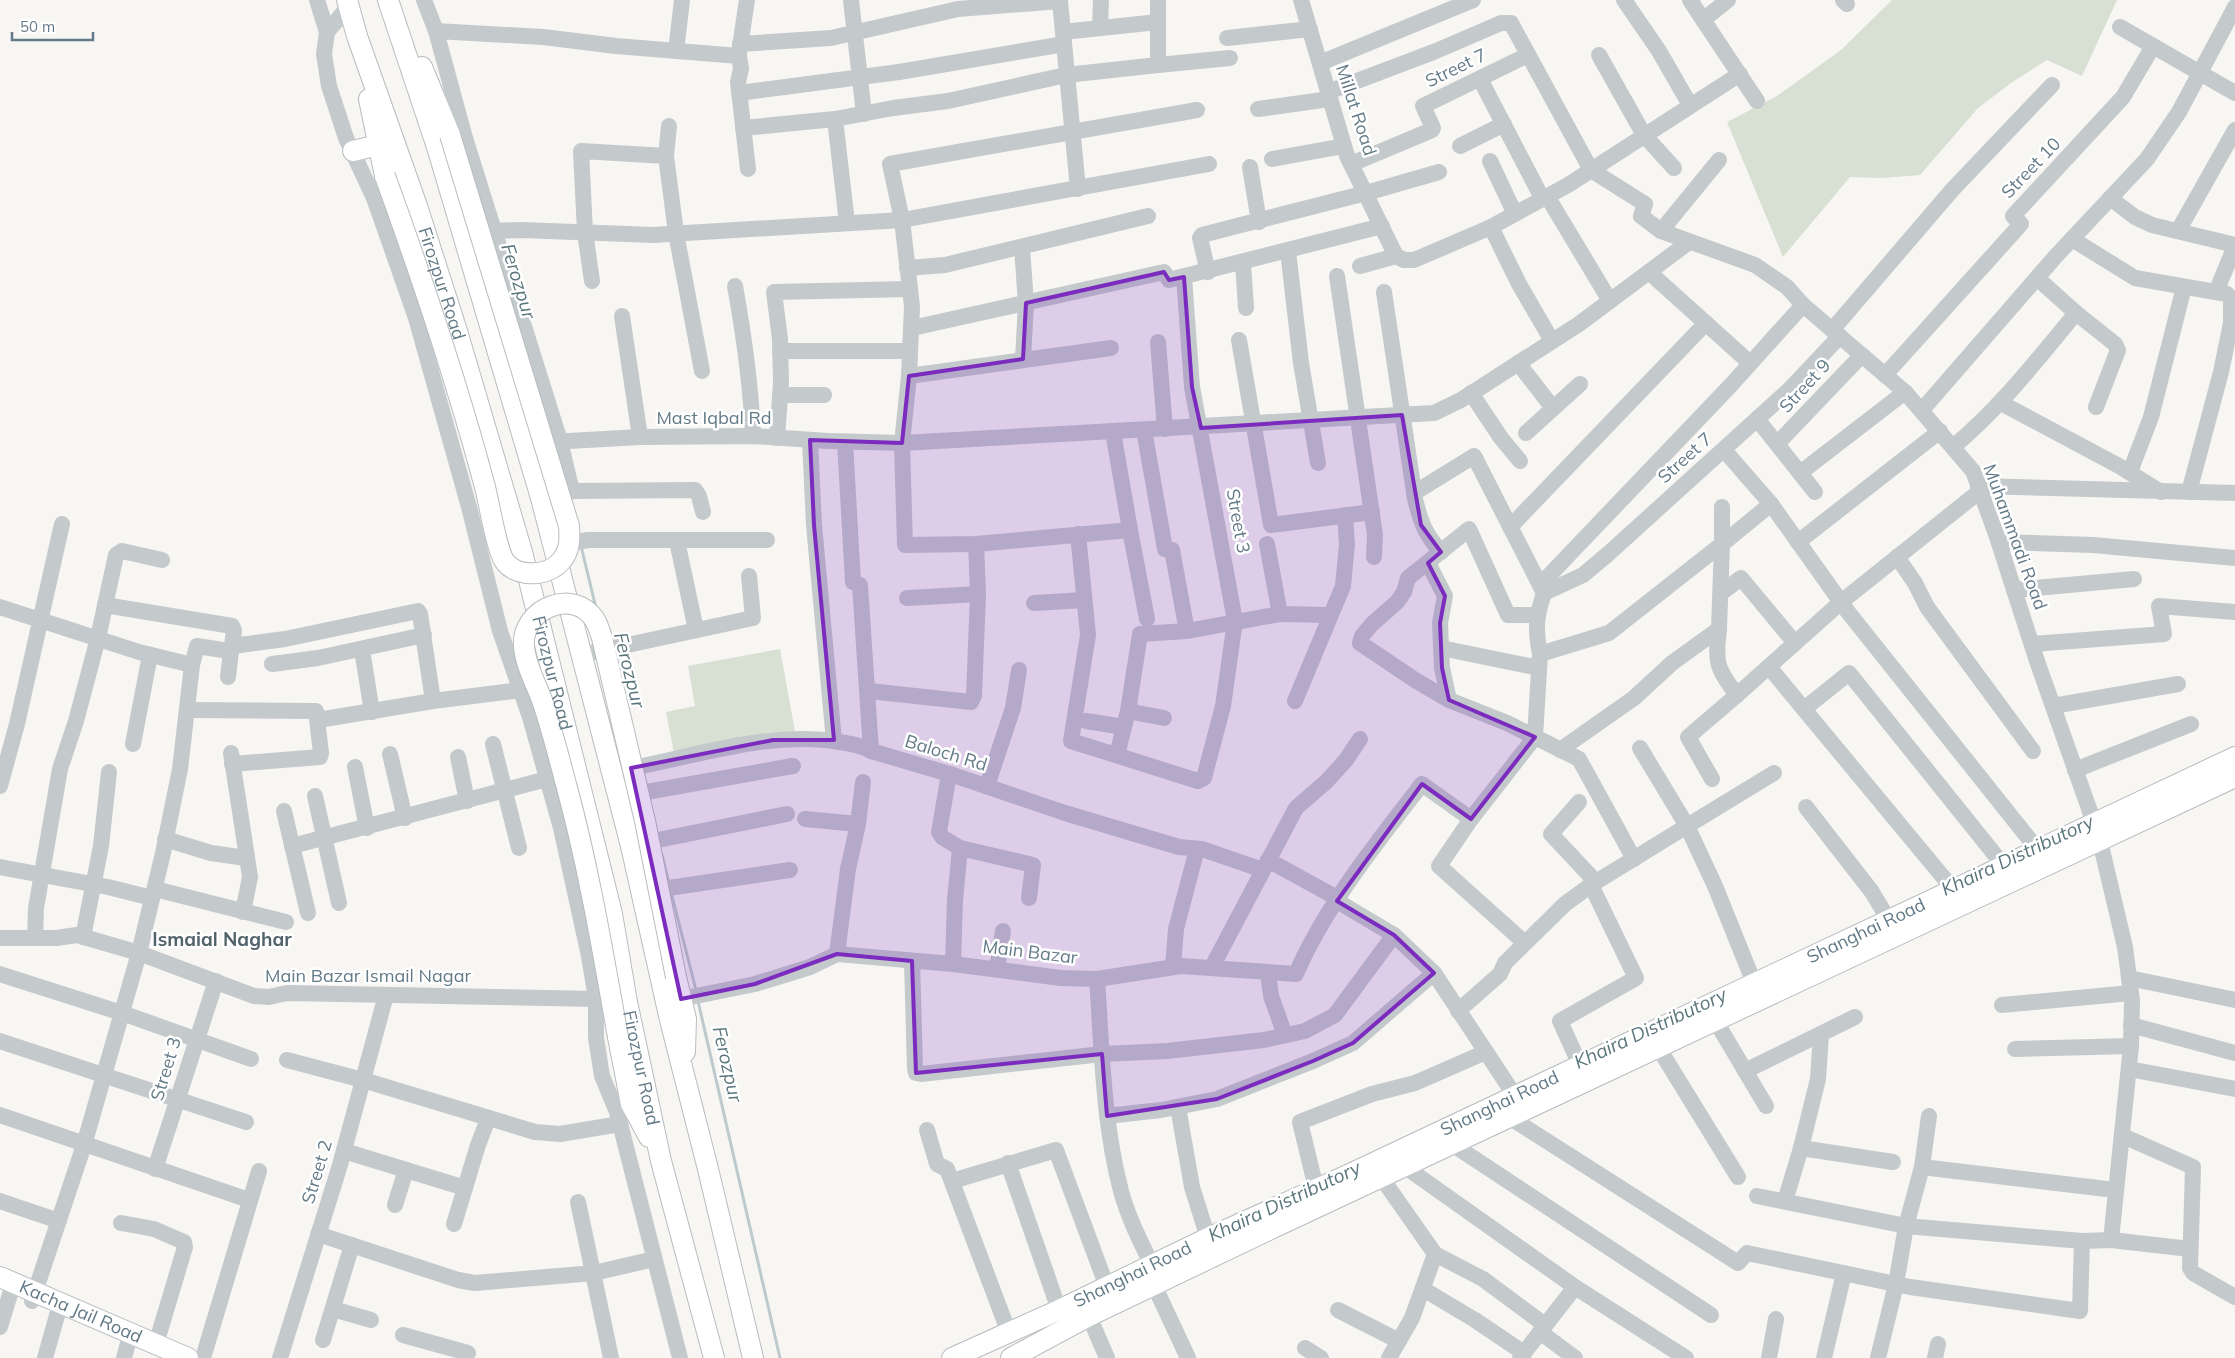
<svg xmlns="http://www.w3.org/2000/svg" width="2235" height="1358" viewBox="0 0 2235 1358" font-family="Mulish,sans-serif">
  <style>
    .green { fill: #d8dfd3 }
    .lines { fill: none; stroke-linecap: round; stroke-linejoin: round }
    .stream { stroke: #bccacd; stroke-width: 3 }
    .major-casing { stroke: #b7bcbf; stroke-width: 22 }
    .minor { stroke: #c4c9cc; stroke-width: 16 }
    .major { stroke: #fff; stroke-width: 20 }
    .major-bridge-casing { stroke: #b7bcbf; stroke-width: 22; stroke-linecap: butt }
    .major-bridge { stroke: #fff; stroke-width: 20 }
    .marked { fill: #7b2cbf; fill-opacity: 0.2; stroke: #7b2cbf; stroke-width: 4; stroke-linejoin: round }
    .labels { text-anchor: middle; stroke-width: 5; stroke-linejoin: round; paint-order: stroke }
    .street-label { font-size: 18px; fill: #637a87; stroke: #fff }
    .water-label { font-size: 19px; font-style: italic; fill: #5a767c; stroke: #fff }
    .neighbourhood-label { font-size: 19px; font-weight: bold; fill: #51626b; stroke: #fff }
  </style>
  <rect width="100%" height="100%" fill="#f7f6f3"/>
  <g class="green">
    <path d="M 1892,0 L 2117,0 L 2082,76 L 2047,60 L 2011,83 L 1978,108 L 1920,175 L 1882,178 L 1850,177 L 1783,257 L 1727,122 L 1777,96 L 1841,50 Z"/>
    <path d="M 780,649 L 796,737 L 674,753 L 666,712 L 695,706 L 688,666 Z"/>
  </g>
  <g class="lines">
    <g class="stream">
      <path d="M 581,546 L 596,608"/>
      <path d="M 662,855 L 669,883"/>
      <path d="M 671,892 L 696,990"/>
      <path d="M 698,1001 L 780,1358"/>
    </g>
    <g class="major-casing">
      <g id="major">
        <path id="s1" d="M 347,0 L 357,36 L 417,206 L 457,331 L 522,552 L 612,914 L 627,1002 L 661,1161 L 714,1358"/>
        <path d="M 388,0 L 437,147 L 541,498 L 631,846 L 670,1020 L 708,1169 L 753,1358"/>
        <path d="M 422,67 L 450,135"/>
        <path d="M 369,99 L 385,176"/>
        <path d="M 353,151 L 378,145"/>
        <path d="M 676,977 L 686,1019 L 685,1052"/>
        <path d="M 618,1037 L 631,1104 L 649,1137"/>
        <path id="s2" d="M 0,1277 L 188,1358"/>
        <path id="s3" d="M 952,1358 L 1059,1310 L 1208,1238 L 1352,1173 L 2235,757"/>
        <path d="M 1011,1358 L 1089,1316 L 1277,1226 L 2235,777"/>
      </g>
    </g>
    <g class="minor">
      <path d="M 317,0 L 327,32"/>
      <path d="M 424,0 L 436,31 L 465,138 L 560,441 L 572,491"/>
      <path d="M 851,0 L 864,114"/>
      <path d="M 1301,0 L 1347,156 L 1396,256"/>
      <path d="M 1624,0 L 1659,51 L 1690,105"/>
      <path d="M 1690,0 L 1757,101"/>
      <path d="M 1843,0 L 1847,4"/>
      <path d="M 349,6 L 327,32 L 324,54 L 329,86 L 346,138 L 374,198 L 416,318 L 469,507 L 500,631 L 530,717 L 561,828 L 589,956 L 596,999 L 596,1038 L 602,1076 L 617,1112 L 680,1358"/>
      <path d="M 1703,20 L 1728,0"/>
      <path d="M 2120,27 L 2235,93"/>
      <path d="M 1100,28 L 1101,0"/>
      <path d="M 436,31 L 543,37 L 616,46 L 739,56 L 741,69 L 738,82 L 748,169"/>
      <path d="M 1063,32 L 1158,22"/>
      <path d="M 1227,38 L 1310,29"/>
      <path d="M 740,44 L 831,38 L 958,9 L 1060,1 L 1078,189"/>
      <path d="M 676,51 L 682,0"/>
      <path d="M 739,53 L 747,0"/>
      <path d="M 1599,55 L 1644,135 L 1674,168"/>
      <path d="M 1320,63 L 1473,0"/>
      <path d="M 1158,65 L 1230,58"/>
      <path d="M 1480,79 L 1542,198"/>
      <path d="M 1328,92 L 1436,51 L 1501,23 L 1511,23 L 1591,170 L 1645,204 L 1641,216 L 1661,231 L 1755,265 L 1787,287 L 1803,305 L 1905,392 L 1973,471 L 1997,537 L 2037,661 L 2099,837 L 2125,947 L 2132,1001 L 2131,1046 L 2111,1240"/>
      <path d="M 739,93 L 899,72 L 1064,44"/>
      <path d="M 1258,109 L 1330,99"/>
      <path d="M 835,119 L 847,223"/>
      <path d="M 669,126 L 666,156 L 676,233 L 702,371"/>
      <path d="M 743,128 L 835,119 L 893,108 L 948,101 L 1066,75 L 1158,65 L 1158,0"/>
      <path d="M 1460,146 L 1504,124"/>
      <path d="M 1272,159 L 1344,146"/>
      <path d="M 1490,161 L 1515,214"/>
      <path d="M 1351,164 L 1432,130 L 1433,128 L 1423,106 L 1528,55"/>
      <path d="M 1250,167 L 1259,222"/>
      <path d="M 1547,196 L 1610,301"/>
      <path d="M 2110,198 L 2135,217 L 2152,225 L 2235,245"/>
      <path d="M 1491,227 L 1519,284 L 1552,341"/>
      <path d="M 1661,231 L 1719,160"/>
      <path d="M 2178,231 L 2235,130"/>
      <path d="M 470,236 L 490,231 L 522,230 L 653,235 L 902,220 L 1209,164"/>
      <path d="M 2072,239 L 2135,278 L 2227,294 L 2231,299 L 2231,323 L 2235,324"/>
      <path d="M 1022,248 L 1026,303 L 1023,359"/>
      <path d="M 1288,251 L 1301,363 L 1318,463"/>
      <path d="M 1243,263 L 1246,308"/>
      <path d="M 1360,266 L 1396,256 L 1404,260 L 1414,260 L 1491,227 L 1568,185 L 1740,74"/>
      <path d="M 907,268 L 945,265 L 1148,216"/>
      <path d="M 1208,272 L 1200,238 L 1202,235 L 1366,193 L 1439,172"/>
      <path d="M 1649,272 L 1750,363"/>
      <path d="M 1337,276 L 1375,535 L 1374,557"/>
      <path d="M 2037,278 L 2076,313 L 2115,344 L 2118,350 L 2096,407"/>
      <path d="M 592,281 L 585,232 L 581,151 L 666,156"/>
      <path d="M 735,286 C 744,336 751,385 753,436"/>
      <path d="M 1384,292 L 1415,499 C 1421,523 1425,534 1441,552"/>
      <path d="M 2216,292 L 2235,246"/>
      <path d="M 622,316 L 640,437"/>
      <path d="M 912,328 L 1164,272 L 1169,280 L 1382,226"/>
      <path d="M 1832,330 L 1953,189 L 2052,85"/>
      <path d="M 1239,340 L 1271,525 L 1372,512"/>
      <path d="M 1158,342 L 1165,429"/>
      <path d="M 780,351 L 910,351"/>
      <path d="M 1518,363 L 1553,408"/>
      <path d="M 1885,375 L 2021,224 L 2013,216 L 2123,97 L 2152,48"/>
      <path d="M 909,376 L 1111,348"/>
      <path d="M 1471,393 L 1501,438 L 1520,461"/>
      <path d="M 780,395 L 824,395"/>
      <path d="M 2001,403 L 2119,466 L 2161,492"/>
      <path d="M 1922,410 L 2055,257 L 2147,159 L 2179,112 L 2235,7"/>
      <path d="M 1757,419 L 1815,492"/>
      <path d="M 1144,430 L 1165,549 L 1172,550 L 1187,631 L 1280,614 L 1330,615"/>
      <path d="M 1113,432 L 1130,530 L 976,544 L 905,545 L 902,443 L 909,376 L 912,306 L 902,220 L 890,164 L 1197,110"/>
      <path d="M 1526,433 L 1580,384"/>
      <path d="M 777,438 L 781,383 L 780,339 L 774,292 L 910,289"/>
      <path d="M 810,440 L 814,525 L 834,741"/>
      <path d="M 845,442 L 853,582 L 860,585 L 871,751"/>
      <path d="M 533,443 L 640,437 L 753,436 L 828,441 L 902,443 L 1434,413 L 1461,400 L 1579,324 L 1689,242"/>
      <path d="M 1777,444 L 1862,355"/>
      <path d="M 1953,447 C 2000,408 2037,360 2076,313"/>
      <path d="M 1724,450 L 1771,504 L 1848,612 L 2038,850"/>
      <path d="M 2130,472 L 2151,417 L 2184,287"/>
      <path d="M 1800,473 L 1905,392"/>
      <path d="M 1978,486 L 2235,493"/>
      <path d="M 2189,492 L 2221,372 L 2231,323"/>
      <path d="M 562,493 L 574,491 L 692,490 L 695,490 L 699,496 L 703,512"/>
      <path d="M 1414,493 L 1474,456 L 1544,593 C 1536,617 1535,629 1540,654"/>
      <path d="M 1510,527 L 1706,323"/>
      <path d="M 1130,530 L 1147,619"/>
      <path d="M 1078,534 L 1088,635 L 1071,741 L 1198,781 L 1204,778 L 1223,706 L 1235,621 L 1192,387 L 1184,277"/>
      <path d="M 677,541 L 696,630"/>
      <path d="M 1798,542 L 1940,431"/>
      <path d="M 1999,542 L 2093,545 L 2235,558"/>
      <path d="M 1267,544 L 1280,614"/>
      <path d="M 557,545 L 588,540 L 767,540"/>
      <path d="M 1897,557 L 1915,583 L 1927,607 L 2033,751"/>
      <path d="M 1428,563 L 1445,596 L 1440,623 L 1442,668 L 1449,700"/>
      <path d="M 1540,585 L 1731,385 L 1803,305"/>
      <path d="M 2014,590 L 2134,579"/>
      <path d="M 1544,593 L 1583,575 L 1608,554 L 1789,390 L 1840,336"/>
      <path d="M 1721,593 L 1741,578 L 1795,643"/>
      <path d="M 907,598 L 978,594"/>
      <path d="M 1034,603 L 1084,600"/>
      <path d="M 105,605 L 232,626 L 234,630 L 232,646 L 285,639 L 418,611 L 420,614 L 433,701"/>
      <path d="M 0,607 L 139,652 L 192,665 L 197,646 L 229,651 L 232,646"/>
      <path d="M 1537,615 L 1508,615 L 1469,529 L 1408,578 L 1404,592 L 1397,602 L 1372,624 L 1362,636 L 1360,643 L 1415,680 L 1449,700 L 1507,723 L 1579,759 L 1634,859"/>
      <path d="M 1719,629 C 1715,662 1716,668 1737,695 L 1841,602 L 1980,491"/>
      <path d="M 2032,644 L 2164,634 L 2159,606 L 2235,612"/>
      <path d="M 1441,648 L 1539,668"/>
      <path d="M 362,650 L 372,712"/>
      <path d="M 581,655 L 753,618 L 749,576"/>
      <path d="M 272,664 L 318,658 L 424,635"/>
      <path d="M 1769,667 L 1953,889"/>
      <path d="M 228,677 L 231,651"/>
      <path d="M 869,691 L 971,702 L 974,696 L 978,594 L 976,544"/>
      <path d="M 1295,701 L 1343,586 L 1347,544 L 1345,515"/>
      <path d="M 2053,706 L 2178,684"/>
      <path d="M 1804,709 L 1849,673 L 2004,866"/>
      <path d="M 187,710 L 316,711 L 321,753 L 320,757 L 232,764"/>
      <path d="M 1128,711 L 1164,718"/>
      <path d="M 318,720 L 433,701 L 521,690"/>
      <path d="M 1086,721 L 1124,727"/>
      <path d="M 133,744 L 150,655"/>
      <path d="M 493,744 L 519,848"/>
      <path d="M 1640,748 L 1687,826 L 1774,773"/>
      <path d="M 1560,750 L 1634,698 L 1672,663 L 1719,629 L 1722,544 L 1771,504"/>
      <path d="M 231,753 L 250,877 L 243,912"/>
      <path d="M 390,754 L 405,818"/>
      <path d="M 1117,755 L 1128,711 L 1140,634 L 1187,631"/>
      <path d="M 458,757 L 467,801"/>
      <path d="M 355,767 L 367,828"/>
      <path d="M 621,770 C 692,758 766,730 839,742 C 851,744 861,745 871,751 L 953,775 L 1065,813 L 1179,847 L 1202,849 L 1263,870"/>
      <path d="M 2075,770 L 2191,724"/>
      <path d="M 949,774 L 939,832 L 942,837 L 960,848 L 955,900 L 953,964"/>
      <path d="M 1712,779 L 1688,737 L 1737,695"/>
      <path d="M 0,786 L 17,724 L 62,524"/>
      <path d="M 987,786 L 1013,708 L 1019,670"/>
      <path d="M 315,796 L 339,903"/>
      <path d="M 619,799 L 646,792 L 793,766"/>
      <path d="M 1579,802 L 1551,834 L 1596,882"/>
      <path d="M 1806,807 L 1872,892 L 1888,919"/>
      <path d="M 284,811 L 308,913"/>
      <path d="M 805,819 L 858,824"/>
      <path d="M 1471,819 L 1439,866 L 1525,943"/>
      <path d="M 165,839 L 211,853 L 246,858"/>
      <path d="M 638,844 L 787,814"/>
      <path d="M 292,846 L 547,779"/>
      <path d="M 960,848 L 1033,865 L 1029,898"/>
      <path d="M 1268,860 L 1339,899"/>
      <path d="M 0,867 L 108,887 L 152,898"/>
      <path d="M 1591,885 L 1687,826 L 1715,886 L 1754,983"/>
      <path d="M 155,889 L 286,922"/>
      <path d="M 648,891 L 790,870"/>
      <path d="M 1337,901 L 1394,935 L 1434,973 L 1515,1096"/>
      <path d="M 83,937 L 101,846 L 109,772"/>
      <path d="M 0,938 L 56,938 L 77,935 L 139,953 L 254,996 L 269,997 L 287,993 L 596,999"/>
      <path d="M 35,938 L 36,908 L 60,769 L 76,721 L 98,638 L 116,555 L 122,551 L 162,560"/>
      <path d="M 837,954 L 848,869 L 858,824 L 863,782"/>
      <path d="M 912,961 L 915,1068 L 916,1073 L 921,1074 L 1102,1054 L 1167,1051 L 1264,1040 L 1305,1031 L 1335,1015 L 1394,935"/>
      <path d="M 1173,967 L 1176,929 L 1197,849"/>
      <path d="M 1212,967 L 1296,808 L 1327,781 L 1346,760 L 1360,739"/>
      <path d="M 997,969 L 1003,931"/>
      <path d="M 1268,972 L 1271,996 L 1285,1035"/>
      <path d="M 0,974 L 122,1013 L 251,1059"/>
      <path d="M 2129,978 L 2235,1000"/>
      <path d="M 1097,979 C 1102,1050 1103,1123 1121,1191 C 1128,1217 1140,1241 1152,1265"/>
      <path d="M 681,999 L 755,984 L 810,967 L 837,954 L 953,964 L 1061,978 L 1097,979 L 1181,966 L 1296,974 C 1324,908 1378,841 1422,784 L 1471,819 L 1535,737 L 1540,654 L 1609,633 L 1722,544 L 1722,507"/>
      <path d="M 2002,1005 L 2131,993"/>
      <path d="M 1458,1011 L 1500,974 L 1505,963 L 1565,904 L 1591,885 L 1636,978 L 1560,1021 L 1580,1065"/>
      <path d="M 1715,1020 L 1766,1106"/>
      <path d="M 2131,1025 L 2235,1053"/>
      <path d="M 0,1041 L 246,1122"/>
      <path d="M 1658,1047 L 1738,1177"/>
      <path d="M 2015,1049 L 2131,1046"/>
      <path d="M 287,1060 L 363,1080 L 535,1132 L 560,1134 L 620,1124"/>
      <path d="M 2129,1069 L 2235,1089"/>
      <path d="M 1745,1071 L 1855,1017"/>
      <path d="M 1178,1107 L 1192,1187 L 1208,1238"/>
      <path d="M 0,1115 L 249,1200"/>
      <path d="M 1107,1116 L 1161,1110 L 1217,1099 L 1313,1061 L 1353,1043 L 1434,973"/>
      <path d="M 1929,1116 L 1922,1167 L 2115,1190"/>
      <path d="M 1509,1117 L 1738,1263 L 1747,1253 L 1910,1287 L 2080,1311 L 2082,1241"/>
      <path d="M 927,1130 L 937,1164 L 947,1169 L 1009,1333"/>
      <path d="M 2123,1136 L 2193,1167 L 2190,1268 L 2193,1273 L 2235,1297"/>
      <path d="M 1452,1144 L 1711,1315"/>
      <path d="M 1801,1148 L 1893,1162"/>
      <path d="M 344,1151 L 465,1188"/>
      <path d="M 1008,1163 L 1059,1310"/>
      <path d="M 1404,1166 L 1575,1287 L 1686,1358"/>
      <path d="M 155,1169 L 216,981"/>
      <path d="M 1381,1177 L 1435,1254 L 1483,1279 L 1545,1325"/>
      <path d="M 952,1181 L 1056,1150 L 1107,1287"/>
      <path d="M 1316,1188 L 1300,1122 L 1372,1094 L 1415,1083 L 1486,1052"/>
      <path d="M 1757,1196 L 1906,1226 L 2082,1241 L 2111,1240 L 2190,1249"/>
      <path d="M 0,1201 L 59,1221"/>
      <path d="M 1785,1201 L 1801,1148 L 1818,1079 L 1821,1034"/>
      <path d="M 578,1202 L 611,1358"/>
      <path d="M 395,1205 L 406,1170"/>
      <path d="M 121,1223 L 154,1229 L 184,1242 L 185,1247 L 156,1344"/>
      <path d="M 454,1224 L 478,1145 L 488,1119"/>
      <path d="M 318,1234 L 458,1280 L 475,1283 L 594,1273 L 654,1259"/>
      <path d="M 1154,1285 L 1188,1358"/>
      <path d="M 1423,1289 L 1475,1320 L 1524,1353"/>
      <path d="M 32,1301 L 84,1145 L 139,953 L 163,853 L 180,769 L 192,665"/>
      <path d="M 333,1309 L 371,1320"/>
      <path d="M 1338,1310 L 1399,1341"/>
      <path d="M 1089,1316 L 1107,1358"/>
      <path d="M 0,1327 L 11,1291"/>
      <path d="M 1540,1332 L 1575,1358"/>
      <path d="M 403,1335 L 468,1353"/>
      <path d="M 323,1340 L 352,1245"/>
      <path d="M 1305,1348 L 1321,1358"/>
      <path d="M 45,1358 L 58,1312"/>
      <path d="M 124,1358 L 128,1343"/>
      <path d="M 203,1358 L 259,1171"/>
      <path d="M 280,1358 L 340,1165 L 386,995"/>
      <path d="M 1389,1358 L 1412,1318 L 1435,1254"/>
      <path d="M 1520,1358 L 1575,1287"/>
      <path d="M 1769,1358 L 1776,1319"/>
      <path d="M 1824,1358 L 1844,1273"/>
      <path d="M 1878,1358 L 1896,1284 L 1906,1226 L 1922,1167"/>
      <path d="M 1935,1358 L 1938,1344"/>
    </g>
    <use href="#major" class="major"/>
    <g class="major-bridge-casing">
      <g id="major-bridge">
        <path d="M 385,176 C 422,278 457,382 485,487 C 489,502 497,554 506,563 C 519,578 549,576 561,561 C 570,551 570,539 569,526 L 450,135"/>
        <path d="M 618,1037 C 603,953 589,869 567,788 C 559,758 552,729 542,700 C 536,684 525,664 524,646 C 521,608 575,587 595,620 C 598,625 600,632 602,638 L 645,821 L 676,977"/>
      </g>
    </g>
    <use href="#major-bridge" class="major-bridge"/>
  </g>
  <path class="marked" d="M 1164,272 L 1169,280 L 1184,277 L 1192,387 L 1201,428 L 1402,415 L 1421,525 L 1441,552 L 1428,563 L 1445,596 L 1440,623 L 1442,668 L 1449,700 L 1535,737 L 1471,819 L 1422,784 L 1337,901 L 1394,935 L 1434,973 L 1353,1043 L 1313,1061 L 1217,1099 L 1107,1116 L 1102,1054 L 916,1073 L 912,961 L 837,954 L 755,984 L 681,999 L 631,768 L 773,740 L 834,740 L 814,525 L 810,440 L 902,443 L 909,376 L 1023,359 L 1026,303 Z"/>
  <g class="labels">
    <g class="street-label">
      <text transform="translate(1456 68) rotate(-26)" y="6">Street 7</text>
      <text transform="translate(1356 110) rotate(72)" y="6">Millat Road</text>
      <text transform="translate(2031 168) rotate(-46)" y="6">Street 10</text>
      <text dy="6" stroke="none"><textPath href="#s1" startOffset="299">Firozpur Road</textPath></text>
      <text transform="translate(1805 386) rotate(-47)" y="6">Street 9</text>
      <text x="714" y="424">Mast Iqbal Rd</text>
      <text transform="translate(1685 458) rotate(-42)" y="6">Street 7</text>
      <text transform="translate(1238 521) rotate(80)" y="6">Street 3</text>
      <text transform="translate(2015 537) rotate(70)" y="6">Muhammadi Road</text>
      <text dy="6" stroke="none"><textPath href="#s1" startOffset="704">Firozpur Road</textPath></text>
      <text transform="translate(946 753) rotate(17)" y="6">Baloch Rd</text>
      <text dy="6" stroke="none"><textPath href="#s3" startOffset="1009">Shanghai Road</textPath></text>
      <text transform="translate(1030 952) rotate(7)" y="6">Main Bazar</text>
      <text x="368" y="982">Main Bazar Ismail Nagar</text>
      <text dy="6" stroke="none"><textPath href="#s1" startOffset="1109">Firozpur Road</textPath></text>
      <text transform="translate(166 1069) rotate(-73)" y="6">Street 3</text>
      <text dy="6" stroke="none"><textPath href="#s3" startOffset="604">Shanghai Road</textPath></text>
      <text transform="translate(317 1172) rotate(-73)" y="6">Street 2</text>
      <text dy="6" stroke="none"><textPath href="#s3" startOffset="199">Shanghai Road</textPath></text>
      <text dy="6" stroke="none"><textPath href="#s2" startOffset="88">Kacha Jail Road</textPath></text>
    </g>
    <g class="water-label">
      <text transform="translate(519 281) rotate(73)" y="7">Ferozpur</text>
      <text transform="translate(630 670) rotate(76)" y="7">Ferozpur</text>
      <text transform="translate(2017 855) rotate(-25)" y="7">Khaira Distributory</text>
      <text transform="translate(1650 1028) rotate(-25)" y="7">Khaira Distributory</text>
      <text transform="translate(728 1064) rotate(77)" y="7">Ferozpur</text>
      <text transform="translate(1284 1201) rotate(-25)" y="7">Khaira Distributory</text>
    </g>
    <g class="neighbourhood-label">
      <text x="222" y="946">Ismaial Naghar</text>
    </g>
  </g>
  <path d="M12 32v8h81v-8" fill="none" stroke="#637a87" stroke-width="2.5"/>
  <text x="20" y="32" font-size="15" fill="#637a87" stroke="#ffffff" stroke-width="4" paint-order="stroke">50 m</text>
</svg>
